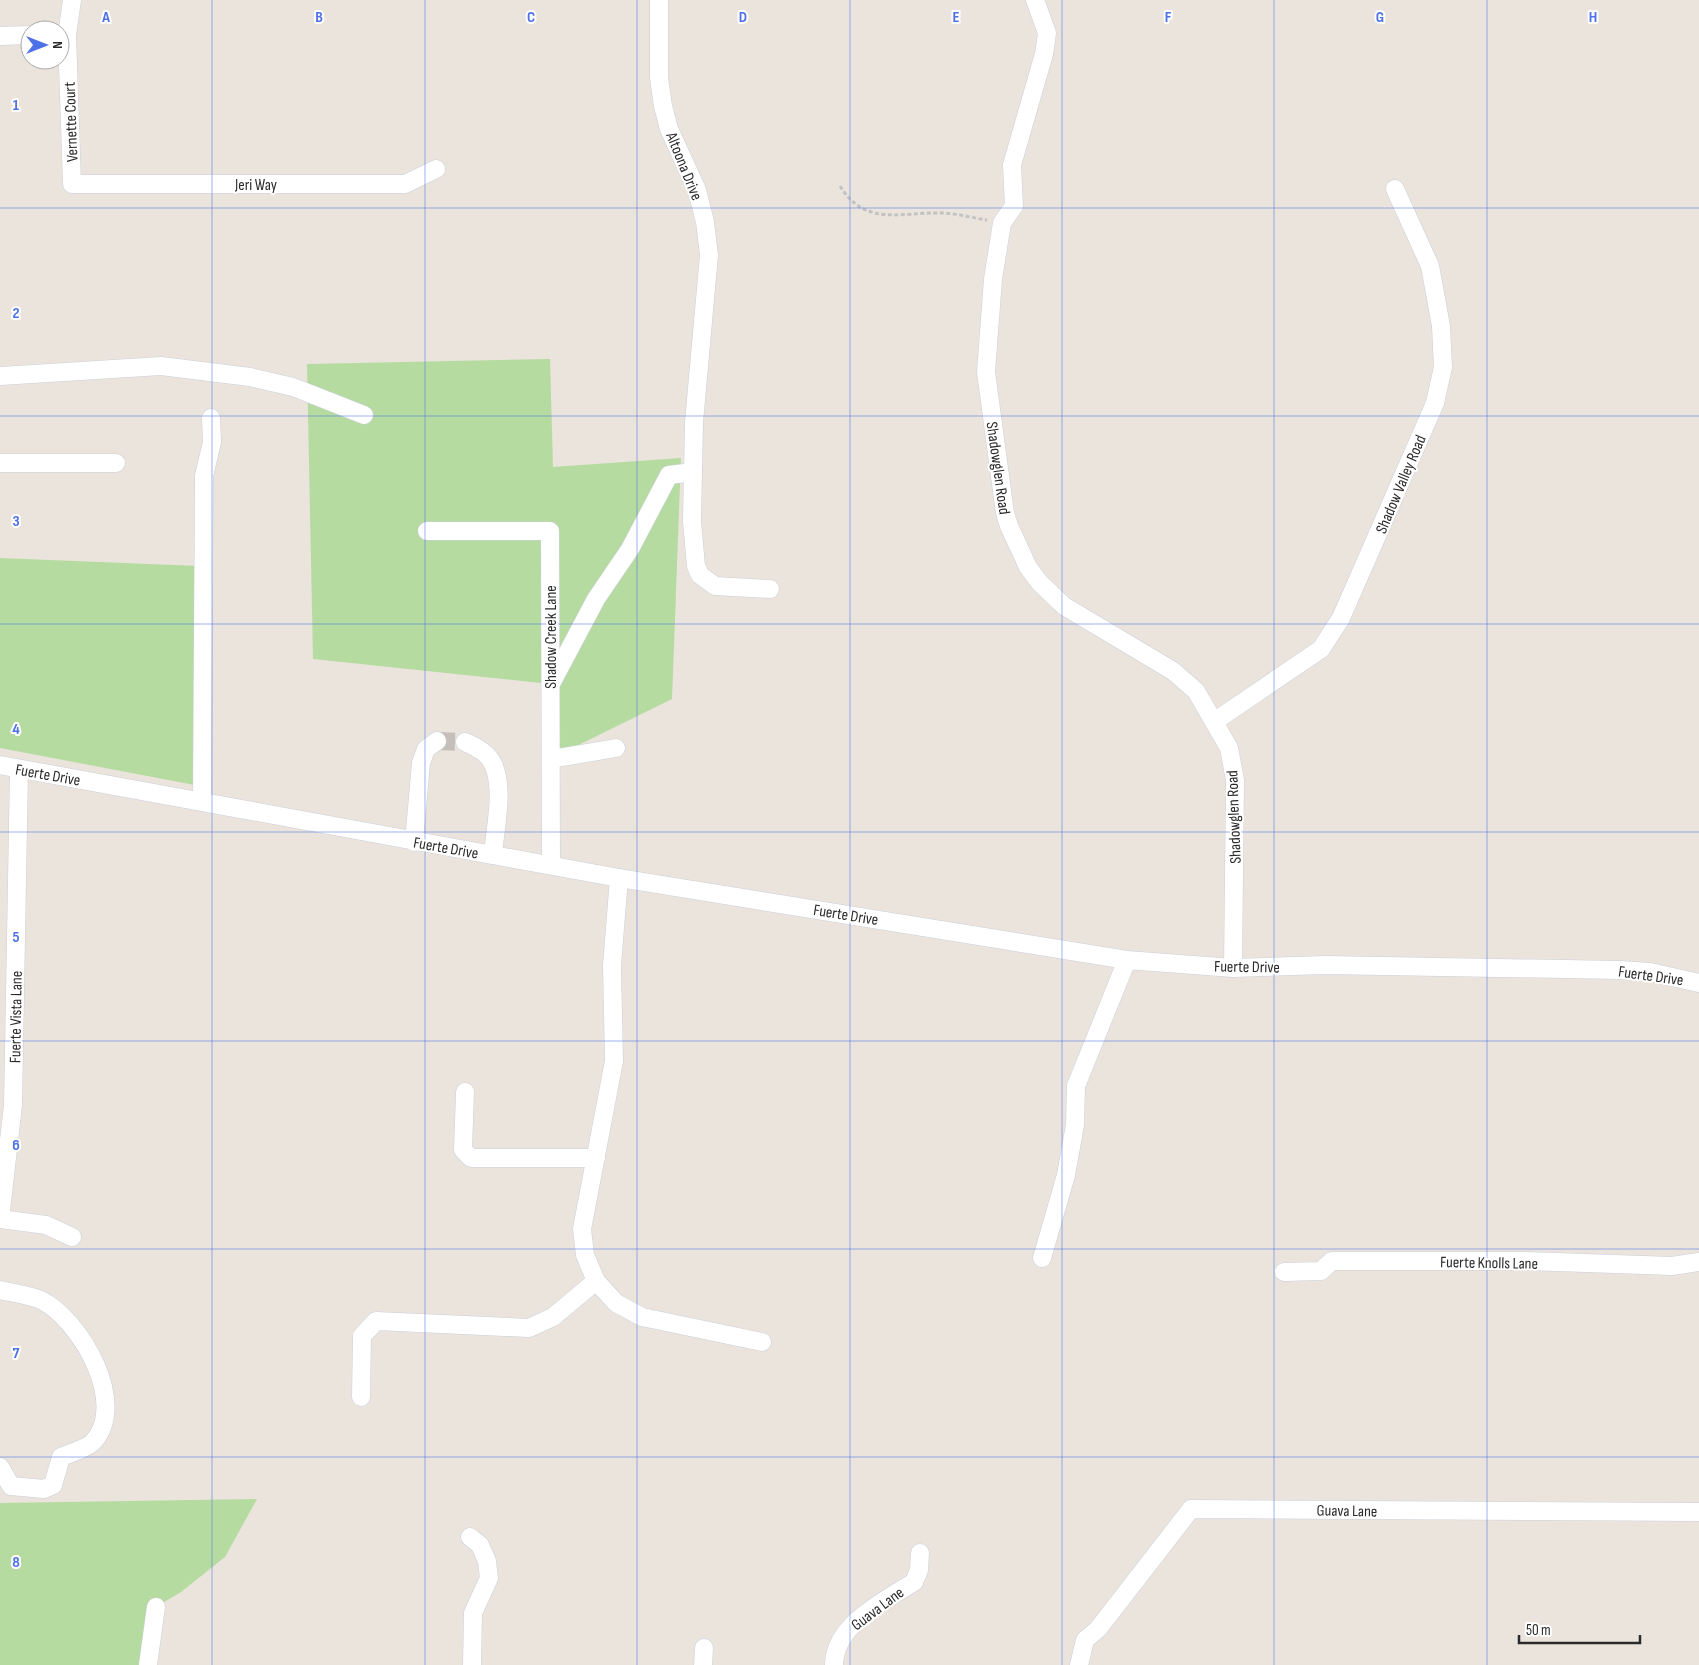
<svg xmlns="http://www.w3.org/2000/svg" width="1699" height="1665" viewBox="0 0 1699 1665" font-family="'Sofia Sans Condensed',sans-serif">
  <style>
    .grass { fill: #b6dba0 }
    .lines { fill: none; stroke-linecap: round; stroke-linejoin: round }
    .minor-tunnel { stroke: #c4bfb9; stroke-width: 18; stroke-dasharray: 18 9; stroke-linecap: butt }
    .minor-casing { stroke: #cccfda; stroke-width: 19 }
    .path { stroke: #c3c3c3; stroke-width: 3; stroke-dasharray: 4 2.5; stroke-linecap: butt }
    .minor { stroke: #fff; stroke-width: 18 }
    .grid { fill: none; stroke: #4f71e6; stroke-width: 1; stroke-opacity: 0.55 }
    .labels { text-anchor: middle; stroke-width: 4; stroke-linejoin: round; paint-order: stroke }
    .street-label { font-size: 16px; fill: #2a2a2a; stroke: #fff }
    .grid-label { font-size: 16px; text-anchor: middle; font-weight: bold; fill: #4f71e6; stroke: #fff; stroke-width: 4; stroke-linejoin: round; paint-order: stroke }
  </style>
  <rect width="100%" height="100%" fill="#eae4dd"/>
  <g class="grass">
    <path d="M 550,359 L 553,467 L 681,458 L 672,699 L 550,759 L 550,684 L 313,659 L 307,364 Z"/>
    <path d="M 0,558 L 199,566 L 200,786 L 0,748 Z"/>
    <path d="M 257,1499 L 225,1557 L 181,1592 L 156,1607 L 148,1665 L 0,1665 L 0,1503 Z"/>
  </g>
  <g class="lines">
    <path class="minor-tunnel" d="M 437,741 L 465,742"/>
    <g class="minor-casing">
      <g id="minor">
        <path d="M 72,0 L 67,35 L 72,184 L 405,184 L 436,169"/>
        <path d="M 659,0 L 659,78 L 663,106 L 669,129 L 697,190 L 705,222 L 709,255 L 694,422 L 692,521 L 696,566 L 700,575 L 715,586 L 770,589"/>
        <path d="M 1035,0 L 1047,33 L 1044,54 L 1012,165 L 1014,206 L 1002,223 L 993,279 L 986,372 L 1005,513 L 1009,526 L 1028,567 L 1039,582 L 1064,606 L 1173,671 L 1196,691 L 1229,748 L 1235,780 L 1233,968"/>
        <path d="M 0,36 L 30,35"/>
        <path d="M 0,376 L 161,366 L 250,377 L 293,387 L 364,415"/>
        <path d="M 0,463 L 116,463"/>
        <path d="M 427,531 L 550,531 L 551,865"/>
        <path d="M 552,682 L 596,599 L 630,549 L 669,475 L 693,472"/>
        <path d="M 1215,721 L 1321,649 L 1341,618 L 1435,403 L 1443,367 L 1441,326 L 1430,266 L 1395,189"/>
        <path d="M 465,742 C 476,747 489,753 494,766 C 504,792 495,828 493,855"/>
        <path d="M 551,759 L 616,748"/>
        <path d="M 0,765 L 619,878 L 1127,960 L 1233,968 L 1326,965 L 1620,970 L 1650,972 L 1699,983"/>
        <path d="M 19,770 L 13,1105 L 0,1219 L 46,1225 L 72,1237"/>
        <path d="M 202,801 L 204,476 L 212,442 L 211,418"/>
        <path d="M 414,842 L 421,763 L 426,749 L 437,741"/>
        <path d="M 619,878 L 612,965 L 614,1061 L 582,1229 L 585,1255 L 596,1281 L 616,1303 L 642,1317 L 762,1342"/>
        <path d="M 465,1092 L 463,1150 L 471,1158 L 596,1158"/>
        <path d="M 1042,1258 L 1066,1175 L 1075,1125 L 1076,1086 L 1127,960"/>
        <path d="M 1284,1272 L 1321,1271 L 1332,1261 L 1527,1261 L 1672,1266 L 1699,1262"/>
        <path d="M 0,1290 C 13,1293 29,1295 41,1300 C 80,1319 130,1405 92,1443 C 85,1449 70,1453 61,1457 L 53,1485 L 44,1489 L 11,1486 L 0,1467"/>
        <path d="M 361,1397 L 362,1336 L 376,1321 L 529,1328 L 553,1317 L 596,1281"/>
        <path d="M 470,1537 L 480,1545 L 487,1561 L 489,1578 L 473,1613 L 472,1665"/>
        <path d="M 148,1665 L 156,1607"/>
        <path d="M 703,1665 L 704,1648"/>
        <path d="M 834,1665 C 834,1625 884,1601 914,1582 L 919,1570 L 920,1553"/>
        <path d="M 1079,1665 L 1085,1640 L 1098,1629 L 1191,1509 L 1699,1512"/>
      </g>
    </g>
    <path class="path" d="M 840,186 C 865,227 900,212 941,213 C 956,213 972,218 987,220"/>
    <use href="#minor" class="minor"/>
  </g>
  <path class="grid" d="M 212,0 L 212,1665M 425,0 L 425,1665M 637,0 L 637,1665M 850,0 L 850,1665M 1062,0 L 1062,1665M 1274,0 L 1274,1665M 1487,0 L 1487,1665M 0,208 L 1699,208M 0,416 L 1699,416M 0,624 L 1699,624M 0,832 L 1699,832M 0,1041 L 1699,1041M 0,1249 L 1699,1249M 0,1457 L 1699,1457"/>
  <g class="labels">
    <g class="street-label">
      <text transform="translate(70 122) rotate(-92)" y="6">Vernette Court</text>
      <text transform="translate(685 166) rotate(68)" y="6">Altoona Drive</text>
      <text x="256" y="190">Jeri Way</text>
      <text transform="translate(999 468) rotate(82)" y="6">Shadowglen Road</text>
      <text transform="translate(1400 484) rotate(-67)" y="6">Shadow Valley Road</text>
      <text transform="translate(550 637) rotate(-90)" y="6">Shadow Creek Lane</text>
      <text transform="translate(48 774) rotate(10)" y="6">Fuerte Drive</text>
      <text transform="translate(1233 817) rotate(-92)" y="6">Shadowglen Road</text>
      <text transform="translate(446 847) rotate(10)" y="6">Fuerte Drive</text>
      <text transform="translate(846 914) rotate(9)" y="6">Fuerte Drive</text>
      <text transform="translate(1247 966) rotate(1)" y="6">Fuerte Drive</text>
      <text transform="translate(1651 975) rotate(8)" y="6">Fuerte Drive</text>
      <text transform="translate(15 1017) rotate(-89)" y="6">Fuerte Vista Lane</text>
      <text transform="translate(1489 1262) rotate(1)" y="6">Fuerte Knolls Lane</text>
      <text transform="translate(1347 1510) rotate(1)" y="6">Guava Lane</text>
      <text transform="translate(877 1608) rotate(-37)" y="6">Guava Lane</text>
    </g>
  </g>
  <g class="grid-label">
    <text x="106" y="22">A</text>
    <text x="319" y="22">B</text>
    <text x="531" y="22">C</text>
    <text x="743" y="22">D</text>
    <text x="956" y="22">E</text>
    <text x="1168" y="22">F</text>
    <text x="1380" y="22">G</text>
    <text x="1593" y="22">H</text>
    <text x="16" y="110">1</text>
    <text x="16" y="318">2</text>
    <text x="16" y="526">3</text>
    <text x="16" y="734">4</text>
    <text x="16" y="942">5</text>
    <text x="16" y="1150">6</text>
    <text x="16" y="1358">7</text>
    <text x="16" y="1567">8</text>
  </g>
  <g transform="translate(45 45) rotate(90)"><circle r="24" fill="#ffffff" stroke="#aaaaaa"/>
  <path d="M0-4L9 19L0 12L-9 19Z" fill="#4f71e6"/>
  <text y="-8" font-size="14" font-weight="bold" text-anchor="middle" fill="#2a2a2a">N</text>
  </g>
  <path d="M1519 1635v8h121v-8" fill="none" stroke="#2a2a2a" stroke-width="2.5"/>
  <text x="1526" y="1635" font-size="15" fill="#2a2a2a" stroke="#ffffff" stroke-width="4" paint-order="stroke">50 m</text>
</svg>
